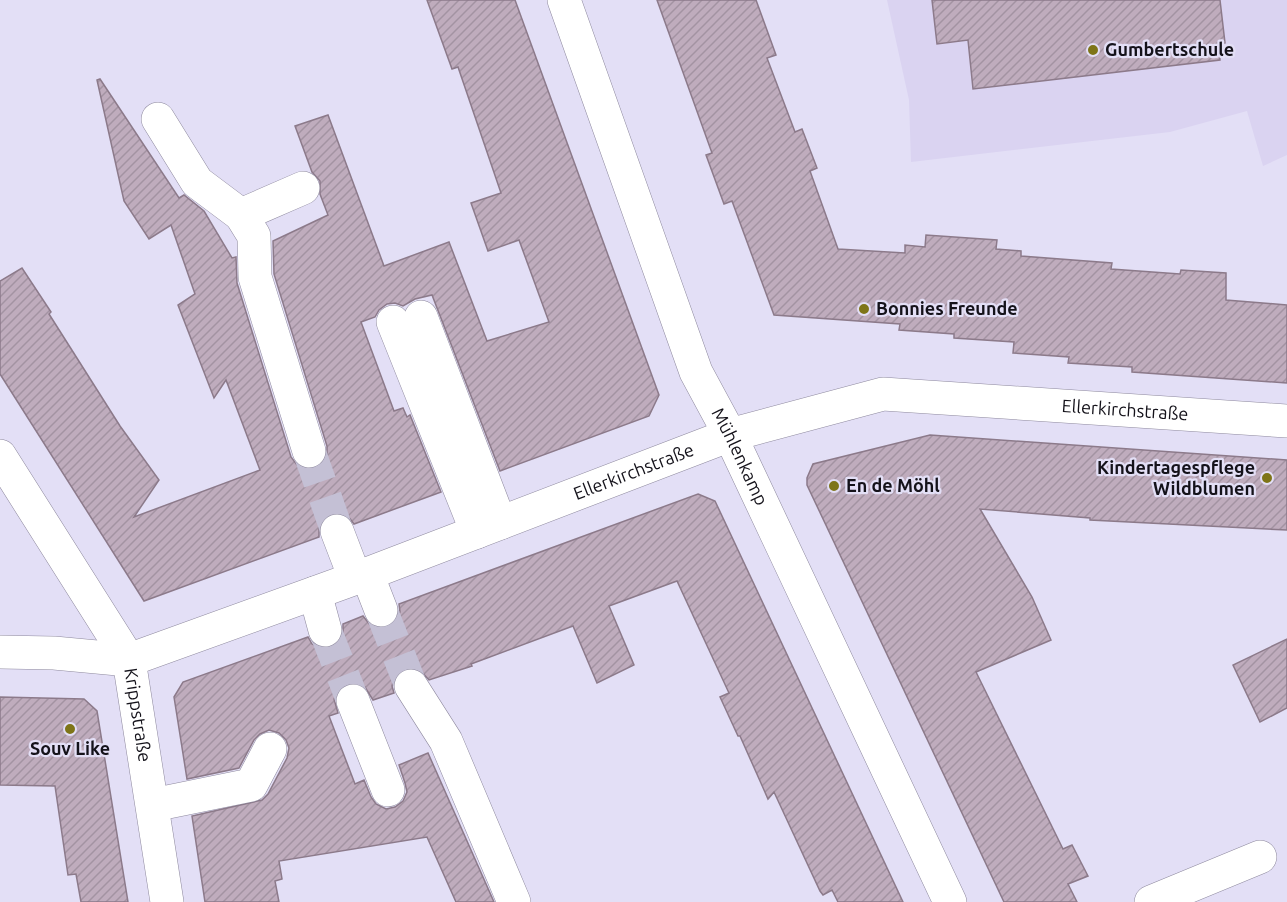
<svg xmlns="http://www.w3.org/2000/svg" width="1287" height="902" viewBox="0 0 1287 902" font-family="Ubuntu,sans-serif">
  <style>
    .built { fill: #dad3f1 }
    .building { fill: url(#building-hatch); stroke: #8c7a8a; stroke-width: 1.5 }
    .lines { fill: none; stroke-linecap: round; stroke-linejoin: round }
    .minor-tunnel { stroke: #c4c0d5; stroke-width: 33; stroke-dasharray: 33 16; stroke-linecap: butt }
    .minor-casing { stroke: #8e899e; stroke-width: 34 }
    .minor { stroke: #fff; stroke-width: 33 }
    .poi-dot { fill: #7e7518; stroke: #e3dff6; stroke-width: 2 }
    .labels { text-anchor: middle; stroke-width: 4.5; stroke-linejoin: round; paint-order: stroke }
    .poi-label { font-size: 18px; font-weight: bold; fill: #14121a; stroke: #e3dff6; text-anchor: start }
    .street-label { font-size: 18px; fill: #14121a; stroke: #e3dff6 }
  </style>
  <defs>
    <pattern id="building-hatch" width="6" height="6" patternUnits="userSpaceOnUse" patternTransform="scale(1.5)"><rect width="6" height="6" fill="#bfacbd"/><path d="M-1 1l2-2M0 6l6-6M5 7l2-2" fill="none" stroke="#a393a2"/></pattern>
  </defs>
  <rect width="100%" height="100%" fill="#e3dff6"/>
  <path class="built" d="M 887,0 L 1287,0 L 1287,155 L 1263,166 L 1247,111 L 1170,132 L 911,162 L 909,100 Z"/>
  <g class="building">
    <path d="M 427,0 L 515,0 L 659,395 L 649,416 L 500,471 L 432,295 L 415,299 L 403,306 L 395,303 L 387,304 L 379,310 L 375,317 L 361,322 L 394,411 L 403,408 L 407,417 L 410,415 L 441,492 L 354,524 L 348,516 L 341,513 L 331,513 L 322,520 L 319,527 L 319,537 L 144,601 L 0,374 L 0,281 L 22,268 L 51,312 L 49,314 L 120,426 L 159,480 L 134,517 L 260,470 L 226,380 L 214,398 L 178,305 L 195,294 L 171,225 L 149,239 L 124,201 L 97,80 L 100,79 L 179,198 L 184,195 L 204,211 L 232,258 L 236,257 L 237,283 L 291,457 L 297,465 L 305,469 L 315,469 L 322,464 L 327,456 L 327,446 L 274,274 L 273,241 L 328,215 L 320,194 L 320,181 L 312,172 L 295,126 L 328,115 L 384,266 L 449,242 L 487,341 L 549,322 L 519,240 L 488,251 L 471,203 L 501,193 L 458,67 L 452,69 Z"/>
    <path d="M 657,0 L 756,0 L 776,55 L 767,58 L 795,132 L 802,129 L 817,168 L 810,171 L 838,249 L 905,253 L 905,245 L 925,247 L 926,235 L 997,240 L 996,249 L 1021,251 L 1021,256 L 1112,263 L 1111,269 L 1180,274 L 1181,270 L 1226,273 L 1226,300 L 1287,305 L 1287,383 L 1132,372 L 1132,367 L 1068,363 L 1069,357 L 1013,353 L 1014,342 L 954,338 L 954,334 L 899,330 L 900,324 L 774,315 L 732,201 L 724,204 L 706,155 L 712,153 Z"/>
    <path d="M 932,0 L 1220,0 L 1225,43 L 1219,44 L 1220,60 L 973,89 L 968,40 L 937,44 Z"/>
    <path d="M 930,435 L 1287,460 L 1287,530 L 1090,520 L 1090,518 L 980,509 L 1032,597 L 1051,640 L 976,672 L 1063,849 L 1072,845 L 1088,876 L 1068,884 L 1077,902 L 1004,902 L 807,485 L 807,478 L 813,464 Z"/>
    <path d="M 698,494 L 715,501 L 903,902 L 838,902 L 832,890 L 823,895 L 820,891 L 774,792 L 768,799 L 740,736 L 738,736 L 720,697 L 729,693 L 677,581 L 609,606 L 634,665 L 597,683 L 573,626 L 471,664 L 472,666 L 429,680 L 419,669 L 410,667 L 401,670 L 394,678 L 392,686 L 394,693 L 373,700 L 365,687 L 356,683 L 346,684 L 338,690 L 334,699 L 338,713 L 329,716 L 355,784 L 364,780 L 371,797 L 376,804 L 386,809 L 395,807 L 403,801 L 407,792 L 405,783 L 399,765 L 428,753 L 494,902 L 456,902 L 427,837 L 279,861 L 282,879 L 275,881 L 279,902 L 205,902 L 192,816 L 262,800 L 268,794 L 287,758 L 289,748 L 286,740 L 279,733 L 269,730 L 260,734 L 254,740 L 239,768 L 187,779 L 174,697 L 183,682 L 308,637 L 312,644 L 320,648 L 330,648 L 339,643 L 343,635 L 343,624 L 363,616 L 370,625 L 379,629 L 387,628 L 396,621 L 400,612 L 399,604 Z"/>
    <path d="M 1287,639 L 1287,708 L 1260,722 L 1233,665 Z"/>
    <path d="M 0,697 L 84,699 L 97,711 L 128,902 L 81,902 L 76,874 L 68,875 L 55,786 L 0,785 Z"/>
  </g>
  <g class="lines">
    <g class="minor-tunnel">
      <path d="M 309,451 L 337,531"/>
      <path d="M 381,610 L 411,686"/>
      <path d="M 325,630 L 353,701"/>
    </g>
    <g class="minor-casing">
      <g id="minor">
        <path id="s1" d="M 564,0 L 696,372 L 730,435 L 950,902"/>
        <path d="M 158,119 L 197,182 L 241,215"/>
        <path d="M 303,188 L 241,215 L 254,236 L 255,277 L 309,451"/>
        <path d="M 421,317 L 500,523"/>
        <path d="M 393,322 L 477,532"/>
        <path id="s2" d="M 0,456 L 129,660 L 167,902"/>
        <path d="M 337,531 L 355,578"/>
        <path d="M 367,574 L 381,610"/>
        <path d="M 315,593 L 325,630"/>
        <path id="s3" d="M 0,652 L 54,653 L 129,660 L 367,574 L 730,435 L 883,394 L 1287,421"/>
        <path d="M 411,686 L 446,741 L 514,902"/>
        <path d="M 353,701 L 388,790"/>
        <path d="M 153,805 L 251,785 L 270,749"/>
        <path d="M 1151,902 L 1260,857"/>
      </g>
    </g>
    <use href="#minor" class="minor"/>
  </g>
  <g class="poi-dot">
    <circle cx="1093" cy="50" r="6"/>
    <circle cx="864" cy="309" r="6"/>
    <circle cx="1267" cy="478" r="6"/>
    <circle cx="834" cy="486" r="6"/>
    <circle cx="70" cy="729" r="6"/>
  </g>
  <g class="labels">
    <g class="poi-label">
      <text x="1105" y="56">Gumbertschule</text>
      <text x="876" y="315">Bonnies Freunde</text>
      <text x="1255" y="474" text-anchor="end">Kindertagespflege<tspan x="1255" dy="21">Wildblumen</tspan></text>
      <text x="846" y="492">En de Möhl</text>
      <text x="70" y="755" text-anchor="middle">Souv Like</text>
    </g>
    <g class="street-label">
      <text dy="6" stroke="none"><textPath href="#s3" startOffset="1172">Ellerkirchstraße</textPath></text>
      <text dy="6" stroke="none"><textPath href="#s1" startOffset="490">Mühlenkamp</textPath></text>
      <text dy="6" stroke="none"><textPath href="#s3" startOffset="668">Ellerkirchstraße</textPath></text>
      <text dy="6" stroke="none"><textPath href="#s2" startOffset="297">Krippstraße</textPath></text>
    </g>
  </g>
</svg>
